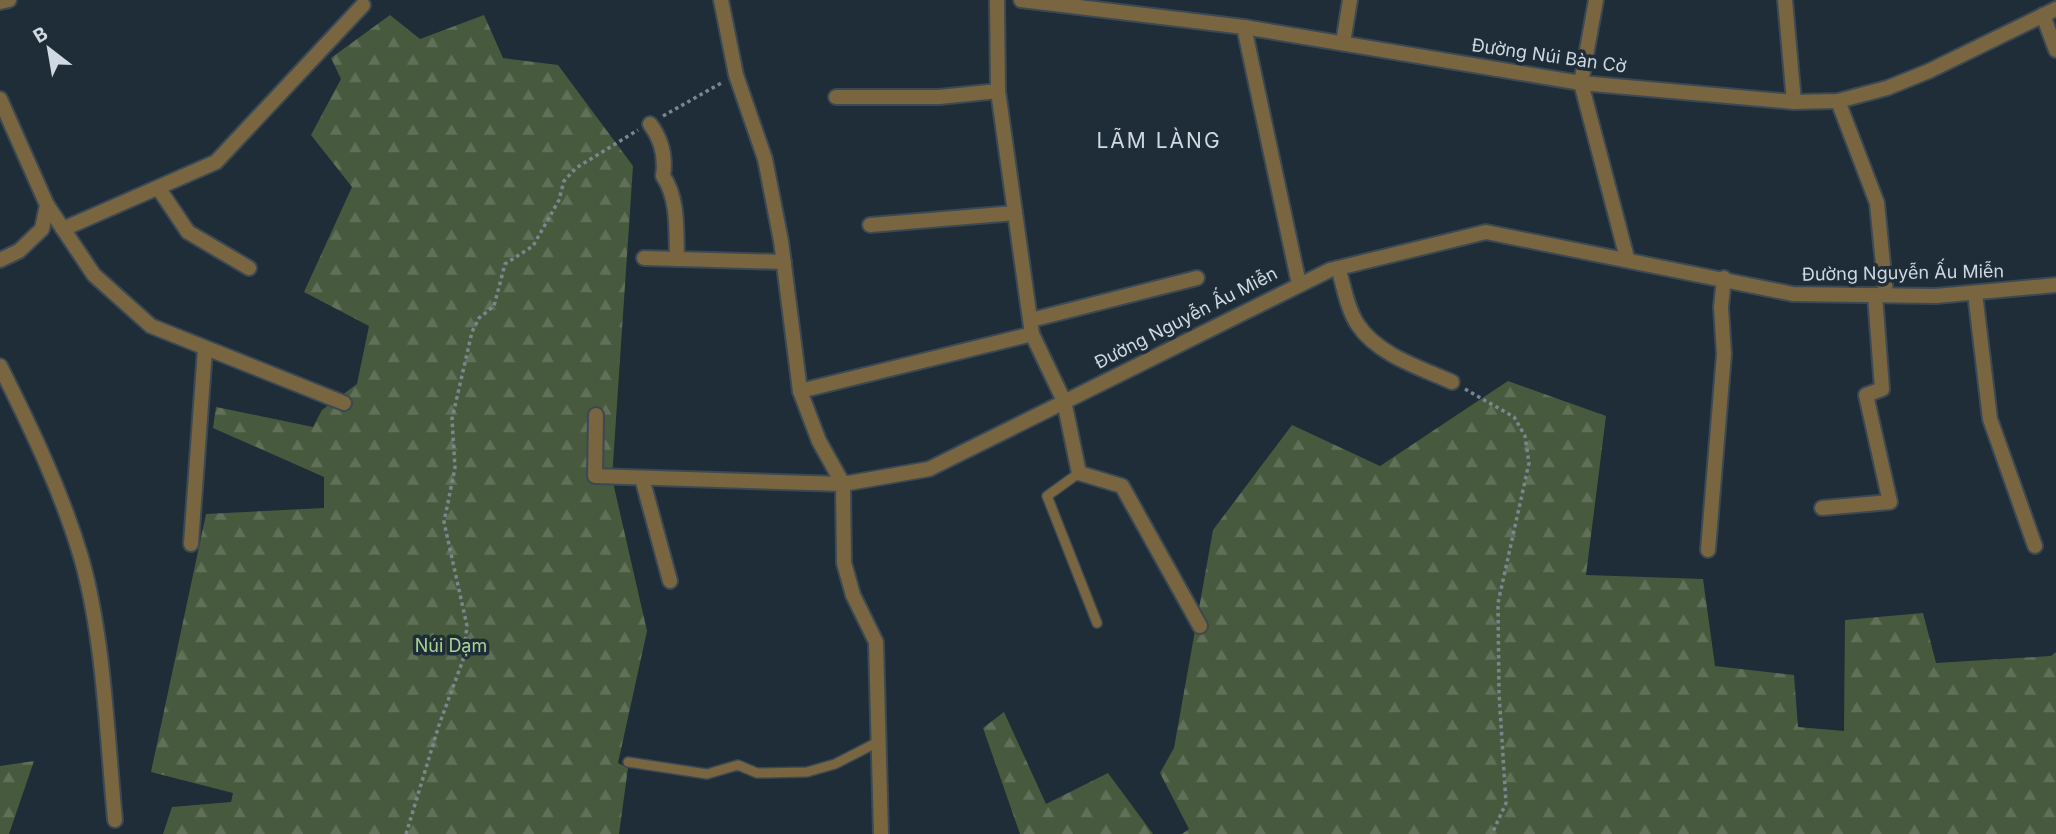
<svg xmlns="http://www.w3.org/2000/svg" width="2056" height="834" viewBox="0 0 2056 834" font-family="Inter,sans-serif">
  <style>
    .forest { fill: url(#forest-firs) }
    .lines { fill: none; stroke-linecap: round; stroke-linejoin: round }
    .service-casing { stroke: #3a4953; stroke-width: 12 }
    .minor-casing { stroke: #3a4953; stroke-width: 18 }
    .tertiary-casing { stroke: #3a4953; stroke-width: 18 }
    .path { stroke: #7a8690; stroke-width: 3.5; stroke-dasharray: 3.5 3.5; stroke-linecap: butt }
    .service { stroke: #796540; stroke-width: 9 }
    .minor { stroke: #796540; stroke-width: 14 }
    .tertiary { stroke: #796540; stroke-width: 14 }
    .labels { text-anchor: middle; stroke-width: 7; stroke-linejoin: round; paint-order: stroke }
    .street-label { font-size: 18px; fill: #d0d9e1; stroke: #1e2d38 }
    .park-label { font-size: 18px; fill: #aad492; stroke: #1e2d38 }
    .quarter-label { font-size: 21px; letter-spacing: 2px; fill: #d0d9e1; stroke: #1e2d38 }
  </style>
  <defs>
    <pattern id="forest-firs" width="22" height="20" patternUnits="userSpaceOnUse" patternTransform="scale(1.75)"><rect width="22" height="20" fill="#485a3d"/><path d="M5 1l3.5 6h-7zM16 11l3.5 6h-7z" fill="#617159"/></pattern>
  </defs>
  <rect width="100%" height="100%" fill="#1e2d38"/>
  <g class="forest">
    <path d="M 390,15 L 420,39 L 484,15 L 503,58 L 558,65 L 633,166 L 612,478 L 647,631 L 618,763 L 628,768 L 619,834 L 163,834 L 172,807 L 231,802 L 233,793 L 151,772 L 206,514 L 324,508 L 324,477 L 213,428 L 216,407 L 313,427 L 322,410 L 357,384 L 369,326 L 304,292 L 352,187 L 311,135 L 341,79 L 331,58 Z"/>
    <path d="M 1508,381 L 1606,416 L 1586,575 L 1703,579 L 1715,666 L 1794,675 L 1798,727 L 1844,731 L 1845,620 L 1923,613 L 1936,663 L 2051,656 L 2056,652 L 2056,834 L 1182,834 L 1189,829 L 1160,773 L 1174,748 L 1213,530 L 1292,425 L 1380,466 Z"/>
    <path d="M 1004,712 L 1046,804 L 1108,773 L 1153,834 L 1020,834 L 983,728 Z"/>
    <path d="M 34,761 L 9,834 L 0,834 L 0,766 Z"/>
  </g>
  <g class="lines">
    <g class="service-casing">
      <g id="service">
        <path d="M 1079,473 L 1047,496 L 1097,623"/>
        <path d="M 628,762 L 707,774 L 738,765 L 757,773 L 807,772 L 835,764 L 878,742"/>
      </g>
    </g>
    <g class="minor-casing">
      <g id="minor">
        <path d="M 997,0 L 998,91 L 1032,334 L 1064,401 L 1079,473 L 1122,486 L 1200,626"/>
        <path d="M 1596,0 L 1581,83 L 1627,258"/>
        <path d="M 1785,0 L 1794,102"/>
        <path d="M 2043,15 L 2056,50"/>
        <path d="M 1244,27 L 1299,284"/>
        <path d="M 1343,43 L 1350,0"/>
        <path d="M 836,97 L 939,97 L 998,91"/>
        <path d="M 1838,101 L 1877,203 L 1886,295"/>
        <path d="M 650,124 C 662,140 666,156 663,176 C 679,199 676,233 677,259"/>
        <path d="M 159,189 L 188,232 L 249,268"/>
        <path d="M 47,205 L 94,275 L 151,326 L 344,403"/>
        <path d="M 870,225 L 1015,213"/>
        <path d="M 63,229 L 216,162 L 363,5"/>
        <path d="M 644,258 L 784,262"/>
        <path d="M 1338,268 C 1344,286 1347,309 1358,325 C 1378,355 1421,368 1452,382"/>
        <path d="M 1975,293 L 1990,419 L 2035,546"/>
        <path d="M 1031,320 L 1197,278"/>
        <path d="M 0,366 C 31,428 61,490 81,557 C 104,637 107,737 115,820"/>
        <path d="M 800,391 L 1032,334"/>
        <path d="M 596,415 L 595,476 L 843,484 L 844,563 L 853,595 L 876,642 L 881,834"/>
        <path d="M 642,478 L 670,581"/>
        <path d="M 1822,508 L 1890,502 L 1866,395 L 1882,389 L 1875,295"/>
        <path d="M 191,544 L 205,349"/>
        <path d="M 1708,550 L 1724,354 L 1721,307 L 1724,278"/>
      </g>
    </g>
    <g class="tertiary-casing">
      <g id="tertiary">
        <path d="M 721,0 L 736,75 L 765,159 L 781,241 L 800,391 L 819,441 L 843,484 L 929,469 L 1330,270 L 1486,232 L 1793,294 L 1936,296 L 2056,285"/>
        <path d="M 1021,0 L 1244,27 L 1581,83 L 1794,102 L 1838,101 L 1887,88 L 1929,71 L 2056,9"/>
        <path d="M 0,2 L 9,0"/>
        <path d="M 0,99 L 47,205 L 42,229 L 19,251 L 0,260"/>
      </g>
    </g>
    <g class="path">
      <path d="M 663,116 L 723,82"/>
      <path d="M 1465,389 L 1514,417 L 1525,436 L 1529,463 L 1498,603 L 1499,693 L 1506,803 L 1492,834"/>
      <path d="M 406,834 L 439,725 L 463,660 L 467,626 L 444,522 L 455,468 L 452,419 L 472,332 L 479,318 L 494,306 L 505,264 L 533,246 L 559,200 L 564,181 L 576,168 L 638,130"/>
    </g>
    <use href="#service" class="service"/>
    <use href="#minor" class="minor"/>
    <use href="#tertiary" class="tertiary"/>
  </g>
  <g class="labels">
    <g class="street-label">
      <text transform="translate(1549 56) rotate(8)" y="6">Đường Núi Bàn Cờ</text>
      <text transform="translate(1903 273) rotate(-1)" y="6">Đường Nguyễn Ấu Miễn</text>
      <text transform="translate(1186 318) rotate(-27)" y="6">Đường Nguyễn Ấu Miễn</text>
    </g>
    <g class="park-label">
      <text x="451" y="652">Núi Dạm</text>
    </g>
    <g class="quarter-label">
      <text x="1159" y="148">LÃM LÀNG</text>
    </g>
  </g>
  <g transform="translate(49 49) rotate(329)" stroke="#1e2d38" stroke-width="5" paint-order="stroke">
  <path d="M0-5L12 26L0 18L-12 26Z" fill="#d0d9e1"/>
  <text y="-10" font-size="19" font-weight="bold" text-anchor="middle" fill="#d0d9e1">B</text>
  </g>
</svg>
